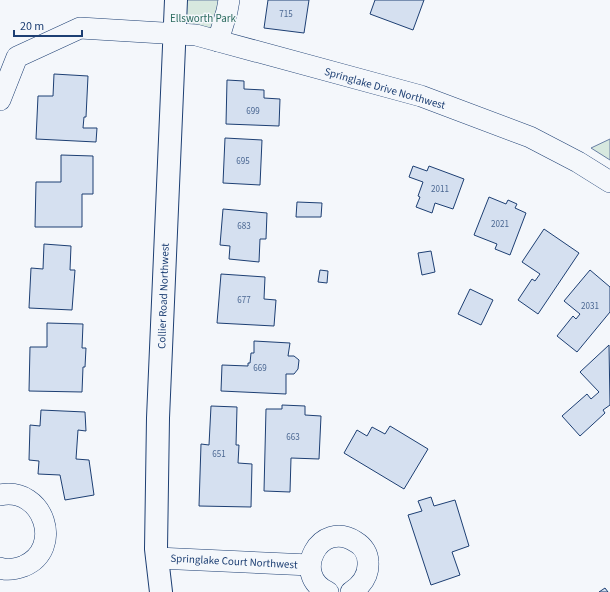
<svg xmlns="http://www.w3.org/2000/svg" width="610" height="592" viewBox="0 0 610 592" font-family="'Source Sans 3',sans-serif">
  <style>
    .green { fill: #d7e8df; stroke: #687fa3 }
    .building { fill: #d5e0f0; stroke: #1d3f73 }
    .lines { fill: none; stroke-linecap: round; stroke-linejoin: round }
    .street-casing { stroke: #1d3f73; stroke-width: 22 }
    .secondary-casing { stroke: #1d3f73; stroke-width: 24 }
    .street { stroke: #f4f7fb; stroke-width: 21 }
    .secondary { stroke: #f4f7fb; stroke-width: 22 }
    .labels { text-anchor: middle; stroke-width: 3; stroke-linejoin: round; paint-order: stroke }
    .number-label { font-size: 9px; fill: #4b6792 }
    .park-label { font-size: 11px; fill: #2c6c60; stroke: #f4f7fb }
    .street-label { font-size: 11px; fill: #1d3f73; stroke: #f4f7fb }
  </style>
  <rect width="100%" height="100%" fill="#f4f7fb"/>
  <g class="green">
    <path d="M 176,0 L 229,0 L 218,41 L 174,34 Z"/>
    <path d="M 610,139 L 610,160 L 591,148 Z"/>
  </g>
  <g class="building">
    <path d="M 268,0 L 309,0 L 304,33 L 264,28 Z"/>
    <path d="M 375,0 L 424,0 L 413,30 L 370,14 Z"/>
    <path d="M 54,74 L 88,76 L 86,117 L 84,117 L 83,128 L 97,128 L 96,142 L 36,139 L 38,96 L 53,96 Z"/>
    <path d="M 227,80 L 244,81 L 244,89 L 264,90 L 264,98 L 280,99 L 279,126 L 226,124 Z"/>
    <path d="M 225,138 L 262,140 L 260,185 L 223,183 Z"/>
    <path d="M 61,155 L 93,156 L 93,194 L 82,194 L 82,227 L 35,227 L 36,182 L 61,182 Z"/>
    <path d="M 413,166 L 427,171 L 429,166 L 464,179 L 453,209 L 435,203 L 432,213 L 416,207 L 420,197 L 418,196 L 423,182 L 409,177 Z"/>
    <path d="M 489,197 L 506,204 L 508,200 L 517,204 L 515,208 L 526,213 L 510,255 L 495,249 L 497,244 L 474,235 Z"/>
    <path d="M 297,202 L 322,203 L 321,217 L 296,217 Z"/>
    <path d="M 223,209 L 267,213 L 266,239 L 260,239 L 259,262 L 229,259 L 230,246 L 220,245 Z"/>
    <path d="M 544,229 L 579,253 L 538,314 L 518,300 L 532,279 L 535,281 L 540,274 L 522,262 Z"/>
    <path d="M 44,244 L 71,246 L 70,270 L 75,270 L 72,310 L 29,308 L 31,268 L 43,269 Z"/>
    <path d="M 431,251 L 435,272 L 422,275 L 418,253 Z"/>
    <path d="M 320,270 L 328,271 L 327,283 L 318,282 Z"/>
    <path d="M 590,270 L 610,287 L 610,312 L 577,352 L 557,336 L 573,316 L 576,319 L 580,314 L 564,301 Z"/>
    <path d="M 221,274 L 265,277 L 264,299 L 276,300 L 274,326 L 217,323 Z"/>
    <path d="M 470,289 L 493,300 L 481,325 L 458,314 Z"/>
    <path d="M 47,323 L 83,324 L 82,348 L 86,348 L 85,367 L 83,367 L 82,392 L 29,391 L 30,347 L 47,347 Z"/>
    <path d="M 254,341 L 290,343 L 288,356 L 294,356 L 299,360 L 298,369 L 294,374 L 286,374 L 286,394 L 221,391 L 222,365 L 248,366 L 248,363 L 250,363 L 251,353 L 254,353 Z"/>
    <path d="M 609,345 L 610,405 L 603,410 L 605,413 L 580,436 L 562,416 L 587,394 L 591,399 L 599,392 L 580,372 Z"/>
    <path d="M 282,405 L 305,406 L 305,415 L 321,416 L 319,459 L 291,458 L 290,492 L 264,491 L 266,409 L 282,409 Z"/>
    <path d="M 211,406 L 237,407 L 236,445 L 239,445 L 238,463 L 252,464 L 251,507 L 199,506 L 201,444 L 209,445 Z"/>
    <path d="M 41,410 L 85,412 L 86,431 L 78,430 L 76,459 L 89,460 L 94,495 L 65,500 L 60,475 L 38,474 L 39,461 L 29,460 L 30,425 L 40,426 Z"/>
    <path d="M 390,426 L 428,449 L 404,489 L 344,453 L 357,430 L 367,436 L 372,427 L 385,434 Z"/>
    <path d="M 431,497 L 434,506 L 455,500 L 469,546 L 452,552 L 460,575 L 431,585 L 408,515 L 422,511 L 418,501 Z"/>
    <path d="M 605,588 L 608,592 L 599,592 Z"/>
  </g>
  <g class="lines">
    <g class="street-casing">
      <g id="street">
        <path d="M 218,41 L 227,11 L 229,0"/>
        <path d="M 0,100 L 17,57 L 80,28 L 196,35 L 421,96 L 530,137 L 578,162 L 610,182"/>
        <path d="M 0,495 C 44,486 64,549 24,566 C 16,569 8,571 0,568"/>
        <path d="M 157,558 L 310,565"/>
        <path d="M 328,592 C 290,575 320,518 356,542 C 363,546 368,554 368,562 C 369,576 362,585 351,592"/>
      </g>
    </g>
    <g class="secondary-casing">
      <path id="secondary" d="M 161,592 L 156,549 L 158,418 L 176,0"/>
    </g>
    <use href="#street" class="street"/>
    <use href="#secondary" class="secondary"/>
  </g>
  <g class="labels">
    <g class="number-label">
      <text x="286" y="17">715</text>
      <text x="253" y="114">699</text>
      <text x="243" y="164">695</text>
      <text x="440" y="192">2011</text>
      <text x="500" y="227">2021</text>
      <text x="244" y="229">683</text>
      <text x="244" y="303">677</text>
      <text x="590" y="309">2031</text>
      <text x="260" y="371">669</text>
      <text x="293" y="440">663</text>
      <text x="219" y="457">651</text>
    </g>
    <g class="park-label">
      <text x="203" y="22">Ellsworth Park</text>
    </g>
    <g class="street-label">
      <text transform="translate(385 88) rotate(16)" y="4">Springlake Drive Northwest</text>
      <text transform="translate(163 296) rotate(-88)" y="4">Collier Road Northwest</text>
      <text transform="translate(234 561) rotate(3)" y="4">Springlake Court Northwest</text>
    </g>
  </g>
  <path d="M14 30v6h68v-6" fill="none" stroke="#1d3f73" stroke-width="2"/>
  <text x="20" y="30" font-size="12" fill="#1d3f73" stroke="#f4f7fb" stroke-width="3" paint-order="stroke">20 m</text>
</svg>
